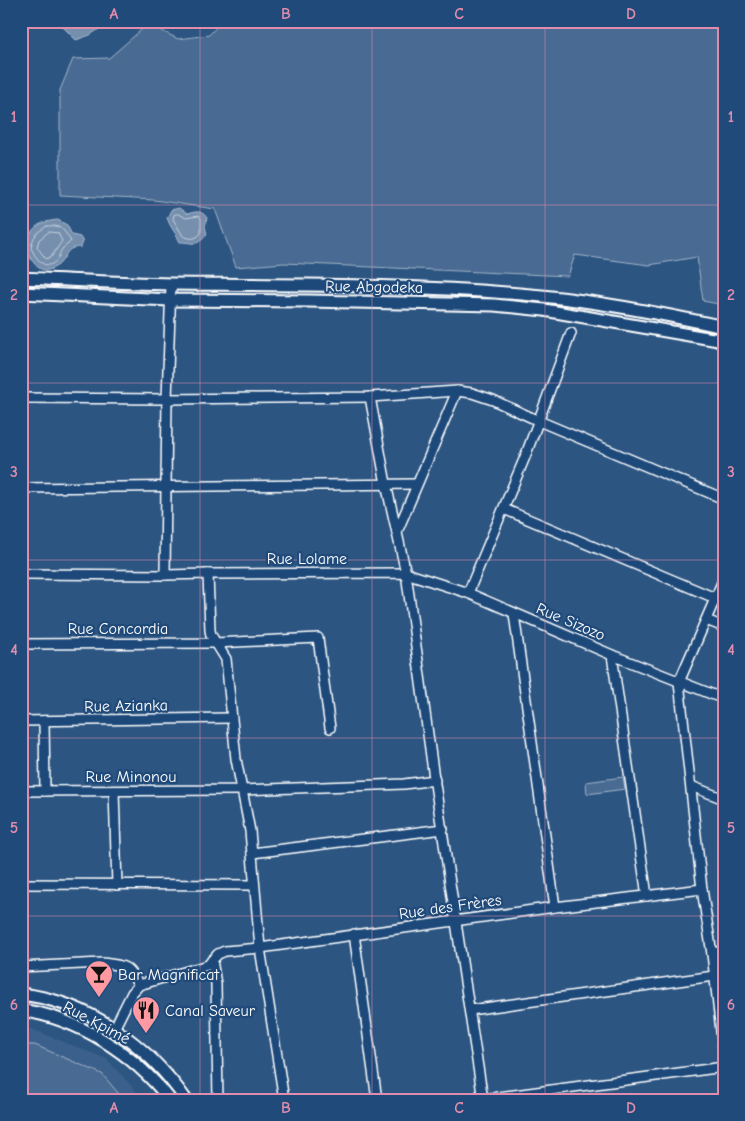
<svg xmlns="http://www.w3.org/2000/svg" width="745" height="1121" viewBox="0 0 745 1121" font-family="'Comic Neue',sans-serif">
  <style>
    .built { fill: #3b618b }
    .green { fill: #486b92; stroke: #a4b5c8 }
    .water { fill: #748fad; stroke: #acbcce }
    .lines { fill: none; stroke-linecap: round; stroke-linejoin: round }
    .shore { stroke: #c7d2de; stroke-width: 1 }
    .minor-casing { stroke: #fff; stroke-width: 12 }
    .major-casing { stroke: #fff; stroke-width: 15 }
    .minor { stroke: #1f4a7a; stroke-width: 9 }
    .major { stroke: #1f4a7a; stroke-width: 11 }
    .grid { fill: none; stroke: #e08cad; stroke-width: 1; stroke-opacity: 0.55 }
    .labels { text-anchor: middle; stroke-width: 4.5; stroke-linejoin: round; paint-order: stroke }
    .street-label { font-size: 16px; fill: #fff; stroke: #1f4a7a }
    .poi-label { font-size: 16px; fill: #fff; stroke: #1f4a7a; text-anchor: start }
    .neatline { fill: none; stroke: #e08cad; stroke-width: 2 }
    .grid-label { font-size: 16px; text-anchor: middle; font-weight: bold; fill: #e08cad }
  </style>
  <rect width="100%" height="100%" fill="#2c5582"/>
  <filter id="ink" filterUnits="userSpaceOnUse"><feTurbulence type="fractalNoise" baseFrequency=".02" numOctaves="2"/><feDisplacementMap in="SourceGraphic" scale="10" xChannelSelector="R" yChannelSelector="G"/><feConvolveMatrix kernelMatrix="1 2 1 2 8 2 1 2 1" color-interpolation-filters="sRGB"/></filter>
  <g filter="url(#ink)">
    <path class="built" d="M 21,1025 L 107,1059 L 144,1100 L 21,1100 Z"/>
    <g class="green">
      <path d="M 222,21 L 724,21 L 724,305 L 703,301 L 697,257 L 649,265 L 575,255 L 568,276 L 284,263 L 236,267 L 215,209 L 154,200 L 60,195 L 60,90 L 73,59 L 109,58 L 148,24 L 178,39 L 209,35 Z"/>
      <path d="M 623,777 L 625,789 L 587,794 L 586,782 Z"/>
      <path d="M 21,1045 L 35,1045 L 102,1074 L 124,1100 L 21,1100 Z"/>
    </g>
    <g class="water">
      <path d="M 57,21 L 111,21 L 90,35 L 76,40 Z"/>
      <path d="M 179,208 L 187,214 C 195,212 201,209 207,218 L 205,226 L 207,235 C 194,248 195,242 180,242 C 176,233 170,227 167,218 L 171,210 Z"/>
      <path d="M 58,220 L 67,225 L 72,235 L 80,237 L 83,242 L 81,247 C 66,248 69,252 61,262 C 59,265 57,266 55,267 C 40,277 32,261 26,250 C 29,229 36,222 58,220 Z"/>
    </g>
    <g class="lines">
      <g class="shore">
        <path d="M 178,214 L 186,218 L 198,216 L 201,218 L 201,233 C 196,240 190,239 183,236 L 173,219 L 174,215 Z"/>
        <path d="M 47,226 C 63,225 63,230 71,241 C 69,244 65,246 62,249 C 60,252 59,257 57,260 C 45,273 36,258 31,248 C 33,236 37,232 47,226 Z"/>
        <path d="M 49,232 L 58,233 L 62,241 L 52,256 L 46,259 L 37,247 L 39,240 Z"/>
      </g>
      <g class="minor-casing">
        <g id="minor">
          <path d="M 171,284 L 167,399 L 165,575 L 208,574 L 210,630 L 211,635 L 226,659 L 236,759 L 250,831 L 260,948 L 284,1100"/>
          <path d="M 370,397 L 386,484 L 406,573 L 433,771 L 483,1100"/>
          <path d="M 21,398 L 167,399 L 370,397 L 457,391 L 472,393 L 493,400 L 539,421 L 724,499"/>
          <path d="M 21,488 L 417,484"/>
          <path d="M 504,509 L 715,598"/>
          <path d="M 397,532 L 457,391"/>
          <path d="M 21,574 L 165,575"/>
          <path d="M 208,574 L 406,573 L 468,593 L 612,655 L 724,699"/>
          <path d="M 724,578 L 679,682 L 702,889 L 712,954 L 724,1057"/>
          <path d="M 468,593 L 525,457 L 571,333"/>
          <path d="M 514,614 L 555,907"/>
          <path d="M 706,620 L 724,627"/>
          <path d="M 21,644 L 215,643 L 318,638 L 330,728"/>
          <path d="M 612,655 L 647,896"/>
          <path d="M 21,721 L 231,718"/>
          <path d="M 44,721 L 45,791"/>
          <path d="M 691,786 L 724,799"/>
          <path d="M 21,791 L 242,790 L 404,784 L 435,780"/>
          <path d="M 114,791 L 117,885"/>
          <path d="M 252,853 L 443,829"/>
          <path d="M 21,884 L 254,885"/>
          <path d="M 354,934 L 377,1100"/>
          <path d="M 712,954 L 724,950"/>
          <path d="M 212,960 L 216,984 L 218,1100"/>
          <path d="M 21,967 L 102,963 C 125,966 126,964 139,985"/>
          <path d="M 470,1010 L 714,976"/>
          <path d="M 114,1029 L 132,993 L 139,985 L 208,965 L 218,954 L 225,951 L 260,948 L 555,907 L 702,889"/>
          <path d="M 483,1099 L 724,1067"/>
        </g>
      </g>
      <g class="major-casing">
        <g id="major">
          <path d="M 21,278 C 71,280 122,283 172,284 C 295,285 419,284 542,296 C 603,302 664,314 724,327"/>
          <path d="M 21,293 L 170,300 L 308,301 L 494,305 L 544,310 L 724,341"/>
          <path d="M 21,994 C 89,1002 148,1045 186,1100"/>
          <path d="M 21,1010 C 80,1019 133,1053 170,1100"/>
        </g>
      </g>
      <use href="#minor" class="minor"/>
      <use href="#major" class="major"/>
    </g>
  </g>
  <path class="grid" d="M 200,21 L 200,1100M 372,21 L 372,1100M 545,21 L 545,1100M 21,205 L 724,205M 21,383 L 724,383M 21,560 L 724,560M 21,738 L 724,738M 21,916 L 724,916"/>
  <defs>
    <g id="bar-pin" transform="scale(1.4375)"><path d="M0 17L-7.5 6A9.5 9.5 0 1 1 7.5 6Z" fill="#ff9aa2" stroke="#1f4a7a"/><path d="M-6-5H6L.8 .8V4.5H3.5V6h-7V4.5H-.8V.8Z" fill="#111"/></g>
    <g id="restaurant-pin" transform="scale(1.4375)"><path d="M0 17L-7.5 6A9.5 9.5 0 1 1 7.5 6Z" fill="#ff9aa2" stroke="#1f4a7a"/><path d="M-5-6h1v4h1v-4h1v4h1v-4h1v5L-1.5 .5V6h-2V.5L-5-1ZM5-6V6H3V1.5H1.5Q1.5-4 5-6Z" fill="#111"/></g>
  </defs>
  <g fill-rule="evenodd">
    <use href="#bar-pin" x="99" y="974"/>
    <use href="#restaurant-pin" x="146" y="1010"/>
  </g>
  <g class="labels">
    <g class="street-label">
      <text transform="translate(374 286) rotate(1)" y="6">Rue Abgodeka</text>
      <text x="307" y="564">Rue Lolame</text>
      <text transform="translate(571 621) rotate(23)" y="6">Rue Sizozo</text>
      <text x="118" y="634">Rue Concordia</text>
      <text transform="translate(126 705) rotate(-1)" y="6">Rue Azianka</text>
      <text x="131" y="782">Rue Minonou</text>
      <text transform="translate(450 906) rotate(-8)" y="6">Rue des Frères</text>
      <text transform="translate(97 1022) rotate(28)" y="6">Rue Kpimé</text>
    </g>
    <g class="poi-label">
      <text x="118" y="980">Bar Magnificat</text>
      <text x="165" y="1016">Canal Saveur</text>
    </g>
  </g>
  <rect width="745" height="1121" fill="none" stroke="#1f4a7a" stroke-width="55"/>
  <rect x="28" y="28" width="690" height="1066" class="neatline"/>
  <g class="grid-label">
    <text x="114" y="19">A</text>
    <text x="286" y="19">B</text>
    <text x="459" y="19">C</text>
    <text x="631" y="19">D</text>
    <text x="14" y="122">1</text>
    <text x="731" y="122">1</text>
    <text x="14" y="300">2</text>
    <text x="731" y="300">2</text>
    <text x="14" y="477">3</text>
    <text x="731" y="477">3</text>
    <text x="14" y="655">4</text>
    <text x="731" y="655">4</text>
    <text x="14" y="833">5</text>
    <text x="731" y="833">5</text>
    <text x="14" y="1010">6</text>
    <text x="731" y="1010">6</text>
    <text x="114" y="1113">A</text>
    <text x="286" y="1113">B</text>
    <text x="459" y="1113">C</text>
    <text x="631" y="1113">D</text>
  </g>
</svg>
